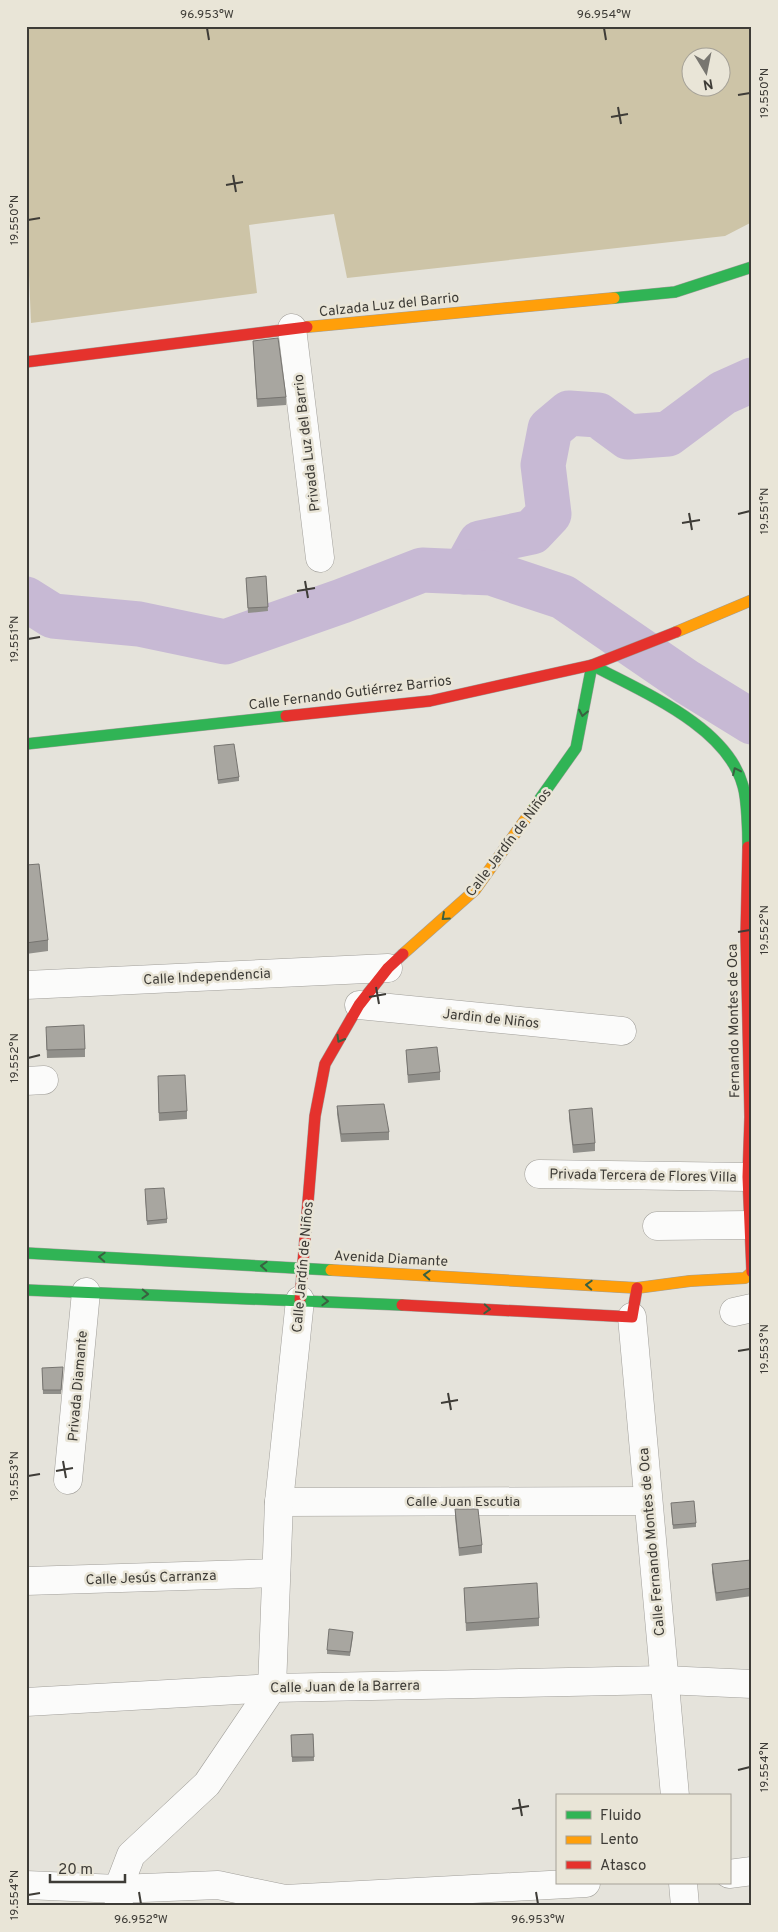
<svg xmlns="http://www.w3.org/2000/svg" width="778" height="1932" viewBox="0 0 778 1932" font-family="Overpass,sans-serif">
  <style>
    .forest { fill: #cdc4a7; fill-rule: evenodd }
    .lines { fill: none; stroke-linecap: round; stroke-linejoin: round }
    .river { stroke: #c7b9d4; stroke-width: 45 }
    .street-casing { stroke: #a19f9a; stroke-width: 29 }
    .fast-casing { stroke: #a19f9a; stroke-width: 12 }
    .slow-casing { stroke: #a19f9a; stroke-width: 12 }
    .jam-casing { stroke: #a19f9a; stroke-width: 12 }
    .street { stroke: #fbfbfa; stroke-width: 28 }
    .fast { stroke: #30b455; stroke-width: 11 }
    .slow { stroke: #ff9f0a; stroke-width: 11 }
    .jam { stroke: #e5322d; stroke-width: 11 }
    .wall { fill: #908f8a }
    .building { fill: #a8a6a0; stroke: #767470 }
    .oneway { stroke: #3a6040 }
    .ticks { fill: none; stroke: #3e3c37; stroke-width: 2 }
    .labels { text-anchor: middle; stroke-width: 5; stroke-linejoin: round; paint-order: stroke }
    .street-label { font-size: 14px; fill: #3e3c37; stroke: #e9e5d7 }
    .neatline { fill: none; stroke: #3e3c37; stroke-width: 2 }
    .ticks-label { font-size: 12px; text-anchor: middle; fill: #3e3c37 }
  </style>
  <rect width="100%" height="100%" fill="#e5e3db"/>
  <path class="forest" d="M 26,26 L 752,26 L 752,222 L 725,236 L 347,278 L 334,214 L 249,225 L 257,293 L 31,323 L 26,202 ZM 690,58 L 720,58 L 720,88 L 690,88 Z"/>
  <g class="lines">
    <g class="river">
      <path d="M 464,572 L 480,543 L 532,532 L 549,514 L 543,465 L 550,429 L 569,413 L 598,415 L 628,437 L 668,434 L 723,393 L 752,380"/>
      <path d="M 26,599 L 53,616 L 139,624 L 225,642 L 342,601 L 422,570 L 491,573 L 563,597 L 687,682 L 752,722"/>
    </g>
    <g class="street-casing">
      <g id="street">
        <path d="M 292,328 L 320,558"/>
        <path d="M 26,985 L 388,968"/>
        <path d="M 359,1005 L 622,1031"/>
        <path d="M 26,1081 L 44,1080"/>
        <path d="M 539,1174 L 748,1177"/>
        <path d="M 657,1226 L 750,1225"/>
        <path d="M 734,1312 L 752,1308"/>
        <path d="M 632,1317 L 675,1796"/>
        <path d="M 68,1480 L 86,1292"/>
        <path d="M 279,1502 L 647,1501"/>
        <path d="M 26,1581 L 276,1573"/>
        <path d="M 26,1702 L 272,1688 L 664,1680 L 752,1684"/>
        <path d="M 729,1874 L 752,1871"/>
        <path d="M 683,1883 L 685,1906"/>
        <path d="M 26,1885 L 118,1889 L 218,1885 L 285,1899 L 586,1883"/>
        <path d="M 119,1906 L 118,1889 L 131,1855 L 207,1784 L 272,1688 L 279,1502 L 300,1300"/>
      </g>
    </g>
    <g class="fast-casing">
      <g id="fast">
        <path d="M 614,298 L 675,292 L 752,267"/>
        <path d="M 26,744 L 286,716"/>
        <path d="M 532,810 L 576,748 L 592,665 C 642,692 727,726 743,786 C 747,799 748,833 748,847"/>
        <path d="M 26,1253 L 331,1270"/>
        <path d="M 26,1290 L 402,1305"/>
      </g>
    </g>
    <g class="slow-casing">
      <g id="slow">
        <path d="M 307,327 L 614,298"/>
        <path d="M 676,632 L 752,600"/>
        <path d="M 403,954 L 475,890 L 532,810"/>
        <path d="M 331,1270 L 637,1288 L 690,1281 L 745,1278 L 752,1272"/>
      </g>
    </g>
    <g class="jam-casing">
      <g id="jam">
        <path d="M 26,362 L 307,327"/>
        <path d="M 286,716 L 430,701 L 592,665 L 676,632"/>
        <path d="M 748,847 L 746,935 L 750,1117 L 748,1177 L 752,1272"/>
        <path d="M 300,1300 L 315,1116 L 325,1064 L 359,1005 L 388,968 L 403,954"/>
        <path d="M 402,1305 L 632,1317 L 637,1288"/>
      </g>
    </g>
    <use href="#street" class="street"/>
    <use href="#fast" class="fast"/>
    <use href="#slow" class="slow"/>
    <use href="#jam" class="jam"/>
  </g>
  <g class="wall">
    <path d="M 253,341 L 286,397 L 286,405 L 257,407 Z"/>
    <path d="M 266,576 L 268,611 L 248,613 L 246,578 Z"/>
    <path d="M 214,746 L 239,777 L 239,781 L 218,784 Z"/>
    <path d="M 26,865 L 48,940 L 48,951 L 26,954 Z"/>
    <path d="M 46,1035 L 85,1049 L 85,1057 L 47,1058 Z"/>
    <path d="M 406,1050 L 440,1072 L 440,1080 L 408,1083 Z"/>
    <path d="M 158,1084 L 187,1111 L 187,1119 L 159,1121 Z"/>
    <path d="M 337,1106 L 389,1132 L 389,1140 L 341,1142 L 337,1114 Z"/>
    <path d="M 569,1110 L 595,1143 L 595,1151 L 573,1153 L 569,1118 Z"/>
    <path d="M 145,1193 L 167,1219 L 167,1223 L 147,1225 Z"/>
    <path d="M 42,1368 L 63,1371 L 61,1394 L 43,1394 Z"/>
    <path d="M 671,1507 L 696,1523 L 696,1527 L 673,1529 Z"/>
    <path d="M 455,1509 L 482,1545 L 482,1553 L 459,1556 L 455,1517 Z"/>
    <path d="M 712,1564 L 752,1568 L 752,1596 L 716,1601 L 712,1572 Z"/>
    <path d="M 464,1588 L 539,1618 L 539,1626 L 466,1631 Z"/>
    <path d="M 353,1636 L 350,1656 L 327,1654 L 327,1650 Z"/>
    <path d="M 313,1734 L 314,1761 L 292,1762 L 291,1735 Z"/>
  </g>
  <g class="building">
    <path d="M 278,338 L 286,397 L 257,399 L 253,341 Z"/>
    <path d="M 266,576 L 268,607 L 248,608 L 246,578 Z"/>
    <path d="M 234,744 L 239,777 L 218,780 L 214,746 Z"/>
    <path d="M 39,864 L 48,940 L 26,943 L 26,865 Z"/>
    <path d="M 84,1025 L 85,1049 L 47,1050 L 46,1027 Z"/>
    <path d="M 437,1047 L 440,1072 L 408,1075 L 406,1050 Z"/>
    <path d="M 185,1075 L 187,1111 L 159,1113 L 158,1076 Z"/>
    <path d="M 384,1104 L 389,1132 L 341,1134 L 337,1106 Z"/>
    <path d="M 592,1108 L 595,1143 L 573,1145 L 569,1110 Z"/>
    <path d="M 164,1188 L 167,1219 L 147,1221 L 145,1189 Z"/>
    <path d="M 63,1367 L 61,1390 L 43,1390 L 42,1368 Z"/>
    <path d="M 694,1501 L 696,1523 L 673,1525 L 671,1503 Z"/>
    <path d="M 455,1509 L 478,1509 L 482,1545 L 459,1548 Z"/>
    <path d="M 751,1560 L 752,1568 L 752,1588 L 716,1593 L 712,1564 Z"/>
    <path d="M 537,1583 L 539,1618 L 466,1623 L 464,1588 Z"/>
    <path d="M 329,1629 L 353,1632 L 350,1652 L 327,1650 Z"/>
    <path d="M 313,1734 L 314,1757 L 292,1757 L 291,1735 Z"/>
  </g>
  <defs><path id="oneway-chevron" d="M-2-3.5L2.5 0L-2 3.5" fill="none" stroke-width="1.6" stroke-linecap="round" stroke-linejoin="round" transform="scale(1.25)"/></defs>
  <g class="oneway">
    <use href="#oneway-chevron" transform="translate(583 713) rotate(101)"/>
    <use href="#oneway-chevron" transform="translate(736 771) rotate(-115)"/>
    <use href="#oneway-chevron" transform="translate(445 917) rotate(138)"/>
    <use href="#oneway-chevron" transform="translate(340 1039) rotate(120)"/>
    <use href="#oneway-chevron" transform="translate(102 1257) rotate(-177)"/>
    <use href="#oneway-chevron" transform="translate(264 1266) rotate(-177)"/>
    <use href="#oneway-chevron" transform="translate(427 1275) rotate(-177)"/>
    <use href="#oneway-chevron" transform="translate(589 1285) rotate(-177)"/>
    <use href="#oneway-chevron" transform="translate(145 1294) rotate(2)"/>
    <use href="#oneway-chevron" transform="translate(325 1301) rotate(3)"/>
    <use href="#oneway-chevron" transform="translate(487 1309) rotate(3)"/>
  </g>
  <path class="ticks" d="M 207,28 L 209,40M 604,28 L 606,40M 738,95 L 750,93M 618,107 L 621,124M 611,117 L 628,114M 233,175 L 236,192M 226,185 L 243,182M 28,220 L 40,218M 689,513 L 692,530M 738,514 L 750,511M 682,523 L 700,520M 305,581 L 308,598M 297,591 L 315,588M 28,639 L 40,637M 738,932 L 750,930M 376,987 L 379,1004M 369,997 L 386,994M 28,1058 L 40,1055M 738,1351 L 750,1349M 448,1393 L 451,1410M 441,1403 L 458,1400M 63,1461 L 66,1478M 56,1471 L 73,1468M 28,1476 L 40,1474M 738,1770 L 750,1767M 519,1799 L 522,1816M 512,1809 L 529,1806M 139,1892 L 141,1904M 536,1892 L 538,1904M 28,1895 L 40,1893"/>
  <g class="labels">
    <g class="street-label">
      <text transform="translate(389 304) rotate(-6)" y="5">Calzada Luz del Barrio</text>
      <text transform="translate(306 443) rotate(-97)" y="5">Privada Luz del Barrio</text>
      <text transform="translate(350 692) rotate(-7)" y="5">Calle Fernando Gutiérrez Barrios</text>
      <text transform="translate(508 842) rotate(-53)" y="5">Calle Jardín de Niños</text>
      <text transform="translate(207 976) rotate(-3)" y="5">Calle Independencia</text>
      <text transform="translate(491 1018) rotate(6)" y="5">Jardin de Niños</text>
      <text transform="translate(733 1021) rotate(-91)" y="5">Fernando Montes de Oca</text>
      <text transform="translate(643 1175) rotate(1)" y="5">Privada Tercera de Flores Villa</text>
      <text transform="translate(391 1258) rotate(3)" y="5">Avenida Diamante</text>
      <text transform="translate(302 1267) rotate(-85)" y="5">Calle Jardín de Niños</text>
      <text transform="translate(77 1386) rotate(-85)" y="5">Privada Diamante</text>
      <text x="463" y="1506">Calle Juan Escutia</text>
      <text transform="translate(651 1542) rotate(-95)" y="5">Calle Fernando Montes de Oca</text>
      <text transform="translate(151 1577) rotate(-2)" y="5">Calle Jesús Carranza</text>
      <text transform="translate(345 1686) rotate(-1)" y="5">Calle Juan de la Barrera</text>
    </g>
  </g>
  <rect width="778" height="1932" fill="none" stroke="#e9e5d7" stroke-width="55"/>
  <rect x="556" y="1794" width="175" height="90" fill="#e9e5d7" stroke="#a5a197"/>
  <rect x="566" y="1811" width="25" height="8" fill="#30b455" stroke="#a5a197"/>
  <text x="600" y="1820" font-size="15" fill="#3e3c37">Fluido</text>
  <rect x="566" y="1836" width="25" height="8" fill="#ff9f0a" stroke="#a5a197"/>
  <text x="600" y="1844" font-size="15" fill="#3e3c37">Lento</text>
  <rect x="566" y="1861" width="25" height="8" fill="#e5322d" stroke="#a5a197"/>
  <text x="600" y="1870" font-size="15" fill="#3e3c37">Atasco</text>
  <g transform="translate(706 72) rotate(170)"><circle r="24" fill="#e9e5d7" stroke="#a5a197"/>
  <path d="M0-4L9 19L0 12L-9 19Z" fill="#787670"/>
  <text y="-8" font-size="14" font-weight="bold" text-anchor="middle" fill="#3e3c37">N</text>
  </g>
  <path d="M50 1874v8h75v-8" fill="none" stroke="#3e3c37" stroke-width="2.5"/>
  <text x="58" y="1874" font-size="15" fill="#3e3c37" stroke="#e9e5d7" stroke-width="4" paint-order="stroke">20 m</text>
  <rect x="28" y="28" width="722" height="1876" class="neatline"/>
  <g class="ticks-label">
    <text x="207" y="18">96.953°W</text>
    <text x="604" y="18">96.954°W</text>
    <text transform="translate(764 93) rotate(-90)" y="4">19.550°N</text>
    <text transform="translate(14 220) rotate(-90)" y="4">19.550°N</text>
    <text transform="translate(764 511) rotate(-90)" y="4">19.551°N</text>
    <text transform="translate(14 639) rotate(-90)" y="4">19.551°N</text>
    <text transform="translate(764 930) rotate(-90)" y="4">19.552°N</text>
    <text transform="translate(14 1058) rotate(-90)" y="4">19.552°N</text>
    <text transform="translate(764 1349) rotate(-90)" y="4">19.553°N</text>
    <text transform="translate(14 1476) rotate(-90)" y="4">19.553°N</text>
    <text transform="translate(764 1767) rotate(-90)" y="4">19.554°N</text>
    <text transform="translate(14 1895) rotate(-90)" y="4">19.554°N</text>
    <text x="141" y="1923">96.952°W</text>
    <text x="538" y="1923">96.953°W</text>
  </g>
</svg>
